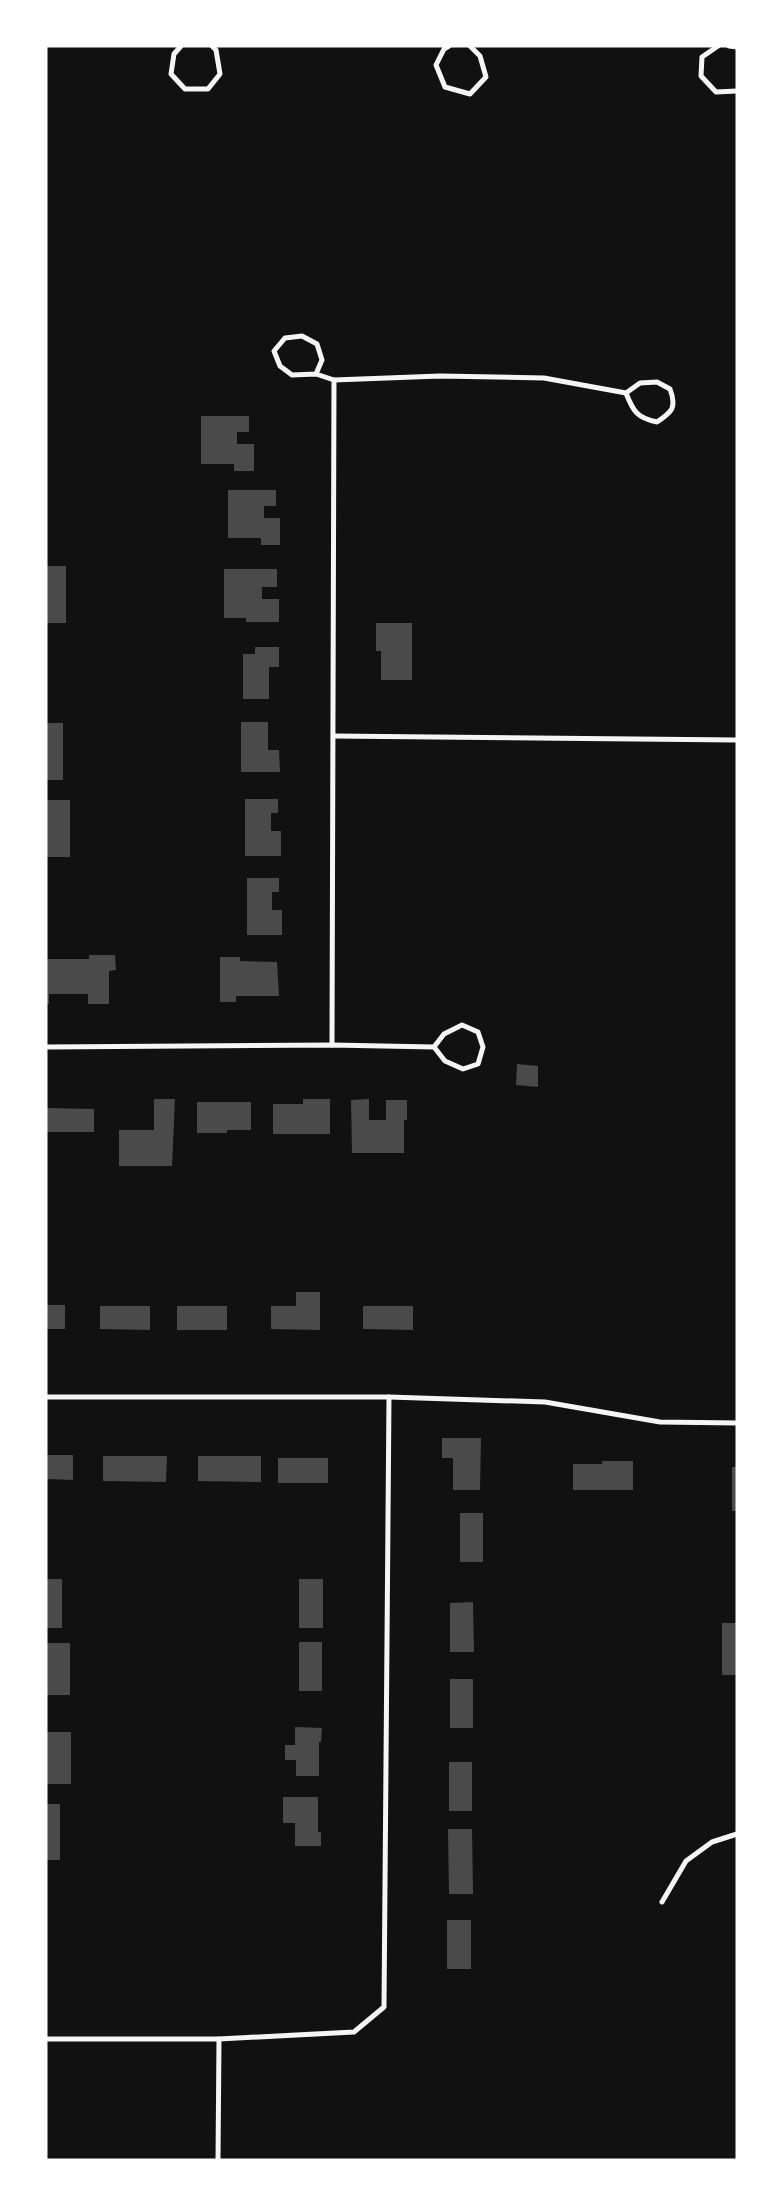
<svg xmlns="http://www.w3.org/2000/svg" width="783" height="2206" viewBox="0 0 783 2206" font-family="Inter,sans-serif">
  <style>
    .building { fill: #4a4a4a }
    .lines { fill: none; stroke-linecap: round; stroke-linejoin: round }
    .minor { stroke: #f5f5f5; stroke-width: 5 }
  </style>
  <rect width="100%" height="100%" fill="#111"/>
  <g class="building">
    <path d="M 201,416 L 249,416 L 249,432 L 237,432 L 237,444 L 254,444 L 254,471 L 234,471 L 234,464 L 201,464 Z"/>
    <path d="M 228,490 L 276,490 L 276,506 L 264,506 L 264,518 L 280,518 L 280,545 L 261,545 L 261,538 L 228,538 Z"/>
    <rect x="46" y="566" width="20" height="57"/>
    <path d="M 224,569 L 277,569 L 277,587 L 262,587 L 262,599 L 279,599 L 279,622 L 246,622 L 246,618 L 224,618 Z"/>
    <path d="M 376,623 L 412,623 L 412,680 L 381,680 L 381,651 L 376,651 Z"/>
    <path d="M 255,647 L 279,647 L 279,667 L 269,667 L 269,699 L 243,699 L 243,654 L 255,654 Z"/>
    <path d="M 241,722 L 268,722 L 268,750 L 279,750 L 280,772 L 241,772 Z"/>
    <rect x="46" y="723" width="17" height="57"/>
    <path d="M 245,799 L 278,799 L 278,813 L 271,813 L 271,831 L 281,831 L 281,856 L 245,856 Z"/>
    <rect x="46" y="800" width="24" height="57"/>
    <path d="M 247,878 L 279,878 L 279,892 L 272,892 L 272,910 L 282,910 L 282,935 L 247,935 Z"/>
    <path d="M 89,955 L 115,955 L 116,970 L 109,971 L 109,1004 L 88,1004 L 88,994 L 49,994 L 49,1004 L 46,1004 L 46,959 L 89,959 Z"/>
    <path d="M 220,957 L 240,957 L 240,961 L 277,962 L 279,996 L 236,996 L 236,1002 L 220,1002 Z"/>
    <path d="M 517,1064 L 538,1066 L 538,1087 L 516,1085 Z"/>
    <path d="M 154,1099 L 175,1099 L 172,1166 L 119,1166 L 119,1130 L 154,1130 Z"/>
    <path d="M 303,1099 L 330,1099 L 330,1134 L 273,1134 L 273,1104 L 303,1104 Z"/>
    <path d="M 369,1099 L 369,1120 L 386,1120 L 386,1100 L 407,1100 L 407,1120 L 404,1120 L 404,1153 L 352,1153 L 351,1100 Z"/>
    <path d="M 197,1102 L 251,1102 L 251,1130 L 227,1130 L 227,1133 L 197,1133 Z"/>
    <path d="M 46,1108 L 94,1109 L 94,1132 L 46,1132 Z"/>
    <path d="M 296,1292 L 320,1292 L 320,1330 L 271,1329 L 271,1306 L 296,1306 Z"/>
    <rect x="46" y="1305" width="19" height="24"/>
    <path d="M 100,1306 L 150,1306 L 150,1330 L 100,1329 Z"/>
    <rect x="177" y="1306" width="50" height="24"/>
    <path d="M 363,1306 L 413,1306 L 413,1330 L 363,1329 Z"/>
    <path d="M 442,1438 L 481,1438 L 480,1490 L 453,1490 L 453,1458 L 442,1458 Z"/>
    <path d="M 46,1455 L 73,1455 L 73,1480 L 46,1479 Z"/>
    <path d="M 103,1456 L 167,1456 L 166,1482 L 103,1481 Z"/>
    <path d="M 198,1456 L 261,1456 L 261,1482 L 198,1481 Z"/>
    <rect x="278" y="1458" width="50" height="25"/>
    <path d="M 602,1461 L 633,1461 L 633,1490 L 573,1490 L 573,1464 L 602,1464 Z"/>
    <rect x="732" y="1467" width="5" height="44"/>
    <rect x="460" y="1513" width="23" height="49"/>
    <rect x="46" y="1579" width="16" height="49"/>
    <rect x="299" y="1579" width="24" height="49"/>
    <path d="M 473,1602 L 474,1652 L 450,1652 L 450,1603 Z"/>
    <rect x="722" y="1623" width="15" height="52"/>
    <rect x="299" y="1642" width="23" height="49"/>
    <rect x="46" y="1643" width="24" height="52"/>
    <rect x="450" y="1679" width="23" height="49"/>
    <path d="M 295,1727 L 322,1728 L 321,1742 L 319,1742 L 319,1776 L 296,1776 L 296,1760 L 285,1760 L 285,1745 L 295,1745 Z"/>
    <rect x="46" y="1732" width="25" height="52"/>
    <rect x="449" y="1762" width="23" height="49"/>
    <path d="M 283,1797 L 318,1797 L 318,1832 L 321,1832 L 321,1846 L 295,1846 L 295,1823 L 283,1823 Z"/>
    <rect x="46" y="1804" width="14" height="56"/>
    <path d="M 448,1829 L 472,1829 L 473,1894 L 449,1894 Z"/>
    <rect x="447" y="1920" width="24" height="49"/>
  </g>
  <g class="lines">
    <g class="minor">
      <path d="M 181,46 L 174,54 L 171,74 L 185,89 L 208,89 L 220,74 L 216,50 L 212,46"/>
      <path d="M 449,46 L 444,49 L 436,65 L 445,87 L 470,94 L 486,77 L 480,56 L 470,46"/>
      <path d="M 718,46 L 702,57 L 701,76 L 716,92 L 737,91"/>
      <path d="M 729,46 L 737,47"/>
      <path d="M 316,374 L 322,360 L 317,344 L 302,336 L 285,338 L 274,351 L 280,366 L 292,375 L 316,374 L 334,380 L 440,376 L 544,378 L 626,393"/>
      <path d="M 657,382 L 670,389 C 677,408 672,412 657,422 C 637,418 633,411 626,393 L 640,383 Z"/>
      <path d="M 334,736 L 737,740"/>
      <path d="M 462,1025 L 478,1032 L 483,1047 L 478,1064 L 463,1069 L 445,1061 L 434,1047 L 444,1034 Z"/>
      <path d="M 332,1045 L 334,380"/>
      <path d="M 46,1047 L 332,1045 L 434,1047"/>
      <path d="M 46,1397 L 389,1397 L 545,1402 L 660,1422 L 737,1423"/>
      <path d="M 662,1902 L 686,1861 L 712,1842 L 737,1834"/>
      <path d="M 46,2039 L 219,2039 L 354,2032 L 384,2007 L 389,1397"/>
      <path d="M 218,2160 L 219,2039"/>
    </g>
  </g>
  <rect width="783" height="2206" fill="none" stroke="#ffffff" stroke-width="95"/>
</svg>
